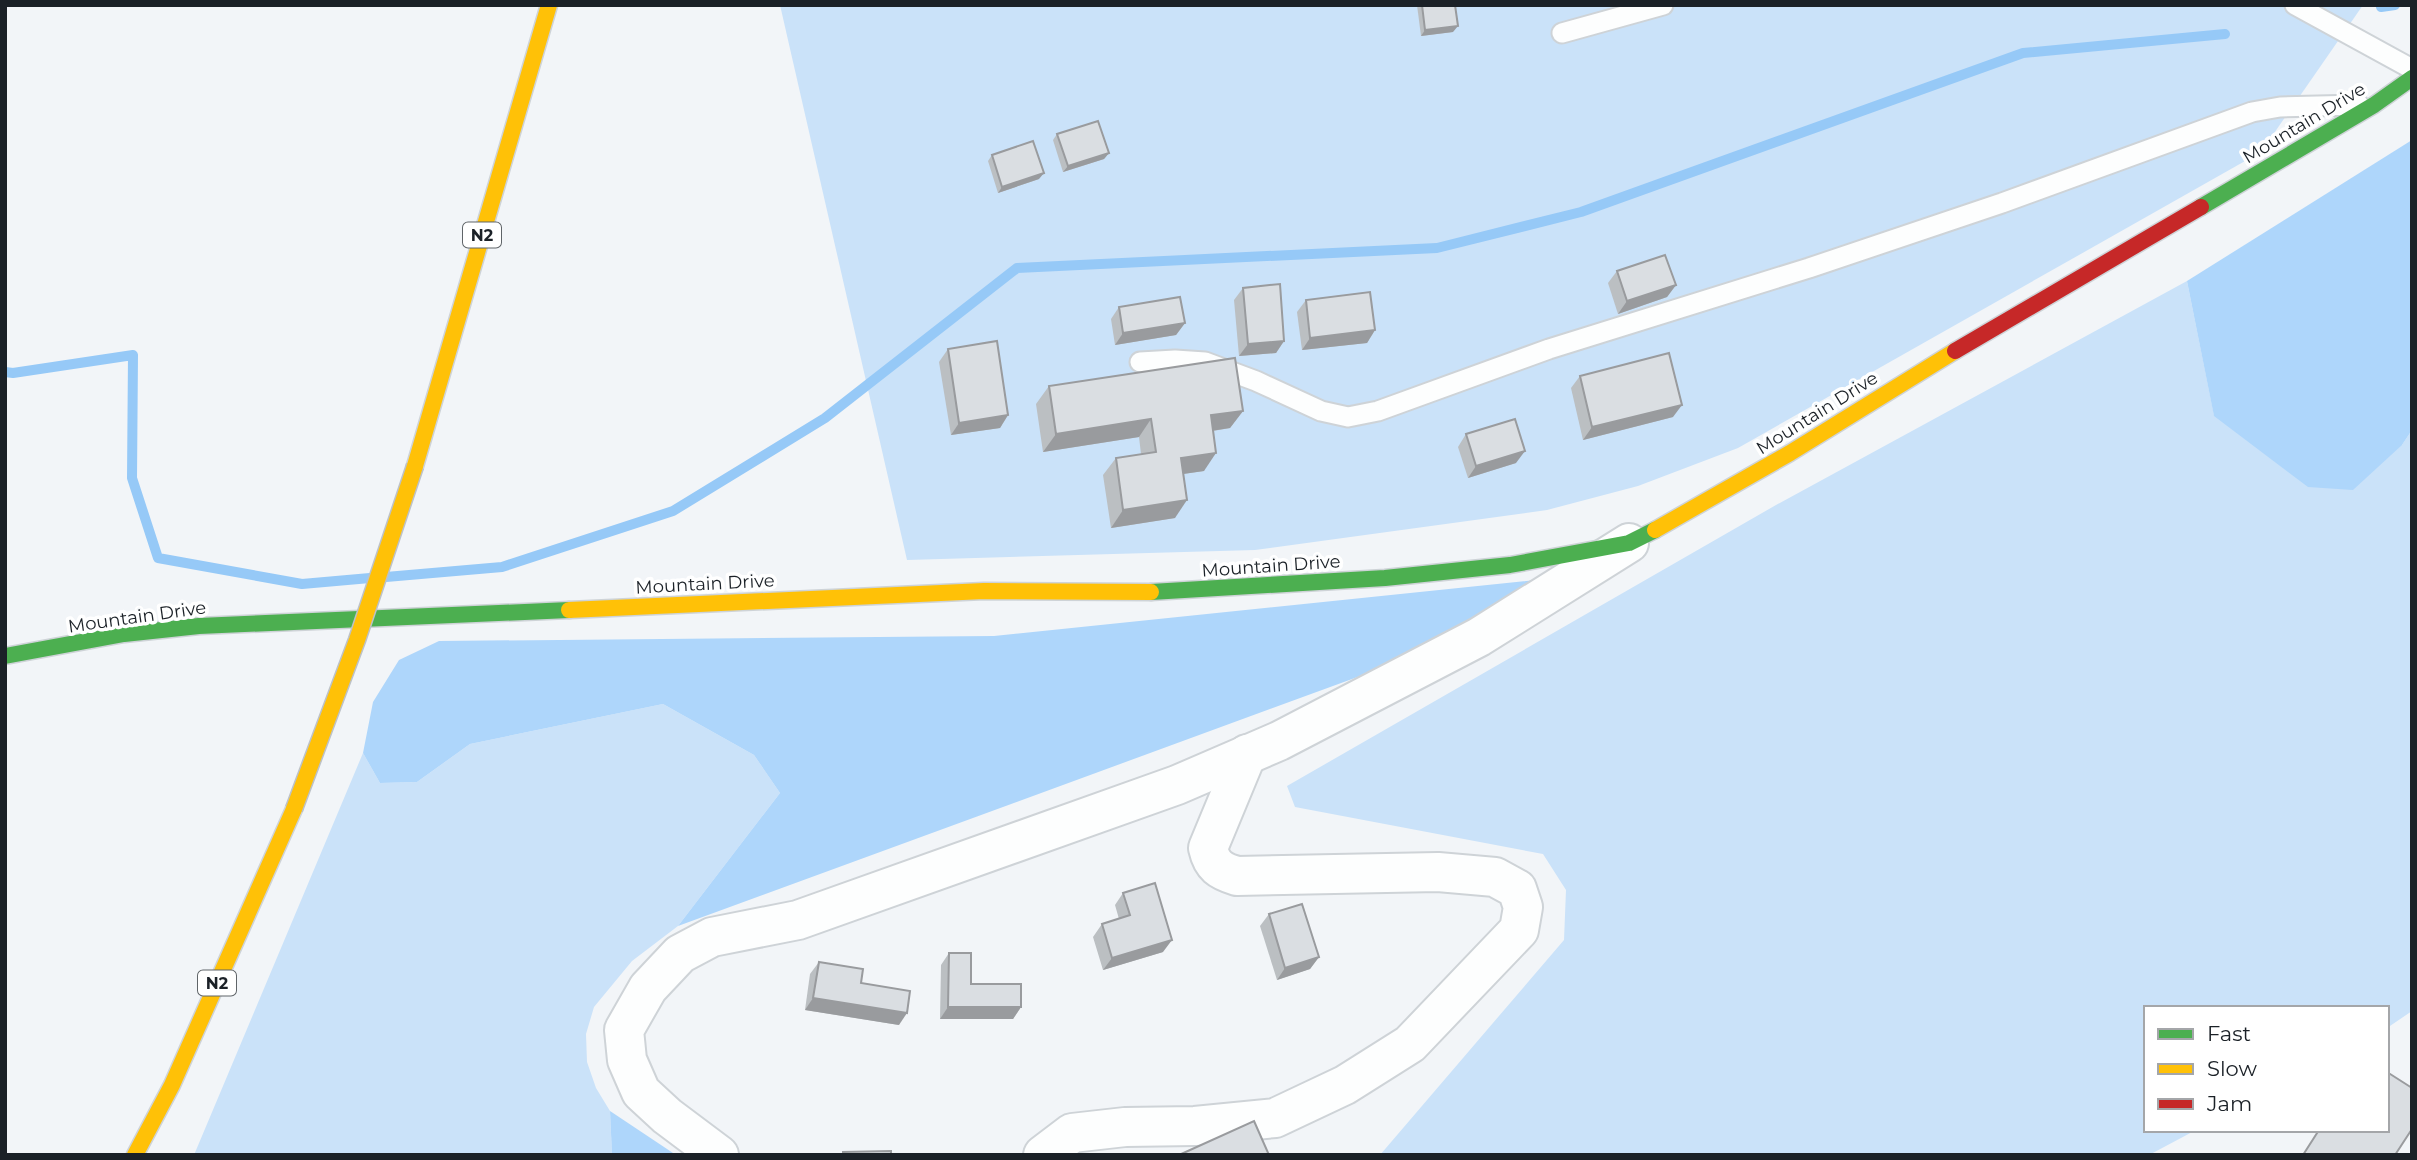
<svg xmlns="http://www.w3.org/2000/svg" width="2417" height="1160" viewBox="0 0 2417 1160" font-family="Montserrat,sans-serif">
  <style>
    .green { fill: #cae2f9 }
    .forest { fill: #aed6fb }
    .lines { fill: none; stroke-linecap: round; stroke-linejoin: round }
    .stream { stroke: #96c9f7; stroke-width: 10 }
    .lane-casing { stroke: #ced3d7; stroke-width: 23 }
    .street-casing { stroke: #ced3d7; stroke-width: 42 }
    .fast-casing { stroke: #ced3d7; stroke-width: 19 }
    .slow-casing { stroke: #ced3d7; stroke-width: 19 }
    .jam-casing { stroke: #ced3d7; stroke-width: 19 }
    .lane { stroke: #fdfefe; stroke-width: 19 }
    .street { stroke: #fdfefe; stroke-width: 38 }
    .fast { stroke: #4caf50; stroke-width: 16 }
    .slow { stroke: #ffc107; stroke-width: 16 }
    .jam { stroke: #c62828; stroke-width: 16 }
    .slow-bridge-casing { stroke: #bdc2c7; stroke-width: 19; stroke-linecap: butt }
    .slow-bridge { stroke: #ffc107; stroke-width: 16 }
    .wall { fill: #bbbfc2 }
    .shaded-wall { fill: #999b9e }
    .building { fill: #dadee2; stroke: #999b9e; stroke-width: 2 }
    .labels { text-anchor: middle; stroke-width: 7; stroke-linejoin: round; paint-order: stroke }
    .shield { fill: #fff; stroke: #5f6468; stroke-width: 2 }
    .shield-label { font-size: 16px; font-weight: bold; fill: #1b2127 }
    .street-label { font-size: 18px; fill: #1b2127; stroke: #fff }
  </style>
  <rect width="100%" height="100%" fill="#f2f5f8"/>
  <g class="green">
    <path d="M 780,5 L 2363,5 L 2261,152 L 1738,448 L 1638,486 L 1547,510 L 1255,550 L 907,560 Z"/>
    <path d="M 2187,281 L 2214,415 L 2402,445 L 2412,430 L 2412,1011 L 2387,1028 L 2387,1008 L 2146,1008 L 2146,1130 L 2196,1130 L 2149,1155 L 1380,1155 L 1564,940 L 1566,890 L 1543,854 L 1295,807 L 1287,786 L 1776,505 Z"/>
    <path d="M 663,704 L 754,755 L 780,793 L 678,926 L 632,961 L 594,1007 L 586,1034 L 587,1062 L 596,1088 L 610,1111 L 612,1155 L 194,1155 L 363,753 L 380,783 L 417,782 L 470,744 Z"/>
  </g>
  <g class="forest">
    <path d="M 2412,140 L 2412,430 L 2402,445 L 2353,490 L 2308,487 L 2214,416 L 2187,281 Z"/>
    <path d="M 1545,579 L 1374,671 L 678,926 L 780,793 L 754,755 L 663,704 L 470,744 L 417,782 L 380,783 L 363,753 L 373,702 L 399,660 L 439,641 L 994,636 Z"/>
    <path d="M 610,1111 L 676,1155 L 612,1155 Z"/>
  </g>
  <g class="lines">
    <g class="stream">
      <path d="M 2381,7 L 2395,5"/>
      <path d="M 5,372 L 13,373 L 133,355 L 132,478 L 158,558 L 302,584 L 370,578"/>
      <path d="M 386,577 L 502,567 L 673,511 L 825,418 L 1017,268 L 1437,248 L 1581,212 L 2023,53 L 2225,34"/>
    </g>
    <g class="lane-casing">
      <g id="lane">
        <path d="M 2295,5 L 2412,69"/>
        <path d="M 1562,33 L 1663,5"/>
        <path d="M 1140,362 L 1175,360 L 1205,362 L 1256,381 L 1321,411 L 1348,417 L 1378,411 L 1549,349 L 1809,268 L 2002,203 L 2252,112 L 2280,107 L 2359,105"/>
      </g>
    </g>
    <g class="street-casing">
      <g id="street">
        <path d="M 719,1155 L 667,1116 L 641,1092 L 627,1060 L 624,1030 L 648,988 L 680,954 L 712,937 L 798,920 L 1177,785 L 1279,741 L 1479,637 L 1629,543"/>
        <path d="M 1043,1155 L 1072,1133 L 1125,1127 L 1195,1126 L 1275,1118 L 1345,1085 L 1410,1044 L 1519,930 L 1523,907 L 1517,889 L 1495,877 L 1438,872 L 1237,876 C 1220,871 1212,866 1208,848 L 1247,754"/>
      </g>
    </g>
    <g class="fast-casing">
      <g id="fast">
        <path d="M 2201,207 L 2374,105 L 2412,78"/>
        <path d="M 1151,592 L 1385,578 L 1510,565 L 1629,543 L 1655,530"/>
        <path d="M 5,656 L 124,634 L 199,626 L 569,610"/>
      </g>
    </g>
    <g class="slow-casing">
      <g id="slow">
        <path d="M 415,466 L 549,5"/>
        <path d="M 1655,530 L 1790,453 L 1955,351"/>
        <path d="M 569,610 L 984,591 L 1151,592"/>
        <path d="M 135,1155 L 172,1085 L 294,809"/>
      </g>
    </g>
    <g class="jam-casing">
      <path id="jam" d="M 1955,351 L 2201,207"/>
    </g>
    <use href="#lane" class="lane"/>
    <use href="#street" class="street"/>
    <use href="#fast" class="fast"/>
    <use href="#slow" class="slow"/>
    <use href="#jam" class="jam"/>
    <g class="slow-bridge-casing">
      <path id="slow-bridge" d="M 294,809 L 357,640 L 415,466"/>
    </g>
    <use href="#slow-bridge" class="slow-bridge"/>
  </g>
  <g class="wall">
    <path d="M 1417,5 L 1455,5 L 1453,32 L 1421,36 Z"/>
    <path d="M 1057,134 L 1109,153 L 1104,159 L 1063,172 L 1053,140 Z"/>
    <path d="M 992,155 L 1039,179 L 998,193 L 988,161 Z"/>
    <path d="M 1617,271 L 1676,285 L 1667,297 L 1618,314 L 1608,283 Z"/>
    <path d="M 1243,288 L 1284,341 L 1276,353 L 1239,356 L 1234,300 Z"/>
    <path d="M 1306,300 L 1375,330 L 1367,343 L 1302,350 L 1297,312 Z"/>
    <path d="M 1119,307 L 1185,323 L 1176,335 L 1115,345 L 1111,319 Z"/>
    <path d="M 948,349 L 1008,415 L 1000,428 L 951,435 L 939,362 Z"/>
    <path d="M 1580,376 L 1673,417 L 1583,440 L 1571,388 Z"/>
    <path d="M 1049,386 L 1243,411 L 1230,428 L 1213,431 L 1204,471 L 1183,474 L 1175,518 L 1111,528 L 1103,475 L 1116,458 L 1141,454 L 1139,437 L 1043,452 L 1036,404 Z"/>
    <path d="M 1466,434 L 1516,463 L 1468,478 L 1458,447 Z"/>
    <path d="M 1123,893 L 1163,952 L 1103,970 L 1093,937 L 1102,924 L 1119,919 L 1115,905 Z"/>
    <path d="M 1269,914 L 1319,957 L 1310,969 L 1277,980 L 1260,926 Z"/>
    <path d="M 949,953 L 971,984 L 1021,1007 L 1013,1019 L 940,1019 L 941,965 Z"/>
    <path d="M 819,962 L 861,983 L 899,1025 L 805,1010 L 810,974 Z"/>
  </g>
  <g class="shaded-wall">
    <path d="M 1458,26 L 1453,32 L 1421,36 L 1425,30 Z"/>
    <path d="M 1109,153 L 1104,159 L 1063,172 L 1068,166 Z"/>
    <path d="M 1044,173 L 1039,179 L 998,193 L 1002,187 Z"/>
    <path d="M 1676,285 L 1667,297 L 1618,314 L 1627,301 Z"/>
    <path d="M 1185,323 L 1176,335 L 1115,345 L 1123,333 Z"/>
    <path d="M 1375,330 L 1367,343 L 1302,350 L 1310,338 Z"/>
    <path d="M 1284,341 L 1276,353 L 1239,356 L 1248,344 Z"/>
    <path d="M 1682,405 L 1673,417 L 1583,440 L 1592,427 Z"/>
    <path d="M 1243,411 L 1230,428 L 1198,433 L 1211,415 Z"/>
    <path d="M 1008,415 L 1000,428 L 951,435 L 959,423 Z"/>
    <path d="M 1151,419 L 1139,437 L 1043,452 L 1056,434 Z"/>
    <path d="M 1525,451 L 1516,463 L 1468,478 L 1476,466 Z"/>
    <path d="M 1216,453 L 1204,471 L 1169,476 L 1181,458 Z"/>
    <path d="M 1187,500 L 1175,518 L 1111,528 L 1123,510 Z"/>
    <path d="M 1172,940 L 1163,952 L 1103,970 L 1112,958 Z"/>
    <path d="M 1319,957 L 1310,969 L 1277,980 L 1285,968 Z"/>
    <path d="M 813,998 L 907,1013 L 899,1025 L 805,1010 Z"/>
    <path d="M 948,1007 L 1021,1007 L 1013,1019 L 940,1019 Z"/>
  </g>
  <g class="building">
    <path d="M 1422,5 L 1455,5 L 1458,26 L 1425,30 Z"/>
    <path d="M 1098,121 L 1109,153 L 1068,166 L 1057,134 Z"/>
    <path d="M 1033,141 L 1044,173 L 1002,187 L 992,155 Z"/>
    <path d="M 1665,255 L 1676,285 L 1627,301 L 1617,271 Z"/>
    <path d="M 1280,284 L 1284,341 L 1248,344 L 1243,288 Z"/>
    <path d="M 1370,292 L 1375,330 L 1310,338 L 1306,300 Z"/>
    <path d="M 1180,297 L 1185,323 L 1123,333 L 1119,307 Z"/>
    <path d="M 997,341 L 1008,415 L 959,423 L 948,349 Z"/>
    <path d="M 1669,353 L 1682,405 L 1592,427 L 1580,376 Z"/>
    <path d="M 1235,358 L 1243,411 L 1211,415 L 1216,453 L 1181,458 L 1187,500 L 1123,510 L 1116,458 L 1156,452 L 1151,419 L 1056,434 L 1049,386 Z"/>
    <path d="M 1515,419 L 1525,451 L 1476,466 L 1466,434 Z"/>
    <path d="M 1155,883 L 1172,940 L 1112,958 L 1102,924 L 1130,915 L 1123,893 Z"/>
    <path d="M 1302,904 L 1319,957 L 1285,968 L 1269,914 Z"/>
    <path d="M 949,953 L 971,953 L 971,984 L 1021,984 L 1021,1007 L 948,1007 Z"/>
    <path d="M 819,962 L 863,969 L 861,983 L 910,991 L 907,1013 L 813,998 Z"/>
    <path d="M 2387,1072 L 2412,1088 L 2412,1129 L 2395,1155 L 2303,1155 L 2319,1130 L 2387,1130 Z"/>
    <path d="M 1254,1121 L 1269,1155 L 1179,1155 Z"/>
    <path d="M 891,1151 L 891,1155 L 843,1155 L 843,1152 Z"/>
  </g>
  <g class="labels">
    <g class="shield">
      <rect x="463" y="222.5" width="38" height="25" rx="5"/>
      <rect x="198" y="970.5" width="38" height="25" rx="5"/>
    </g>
    <g class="shield-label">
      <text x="482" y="241">N2</text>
      <text x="217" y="989">N2</text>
    </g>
    <g class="street-label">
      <text transform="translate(2304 123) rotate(-31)" y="6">Mountain Drive</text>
      <text transform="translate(1817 413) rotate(-32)" y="6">Mountain Drive</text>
      <text transform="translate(1271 566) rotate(-4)" y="6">Mountain Drive</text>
      <text transform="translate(705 584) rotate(-3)" y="6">Mountain Drive</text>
      <text transform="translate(137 617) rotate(-8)" y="6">Mountain Drive</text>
    </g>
  </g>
  <rect width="2417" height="1160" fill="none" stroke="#1b2127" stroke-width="14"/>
  <rect x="2144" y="1006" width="245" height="126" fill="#ffffff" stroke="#a4a6a9" stroke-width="2"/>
  <rect x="2158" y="1029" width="35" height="10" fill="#4caf50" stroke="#a4a6a9" stroke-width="2"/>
  <text x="2207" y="1041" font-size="21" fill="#1b2127">Fast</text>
  <rect x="2158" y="1064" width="35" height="10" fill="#ffc107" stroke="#a4a6a9" stroke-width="2"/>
  <text x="2207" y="1076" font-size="21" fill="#1b2127">Slow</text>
  <rect x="2158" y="1099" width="35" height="10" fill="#c62828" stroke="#a4a6a9" stroke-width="2"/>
  <text x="2207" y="1111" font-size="21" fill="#1b2127">Jam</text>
</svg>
